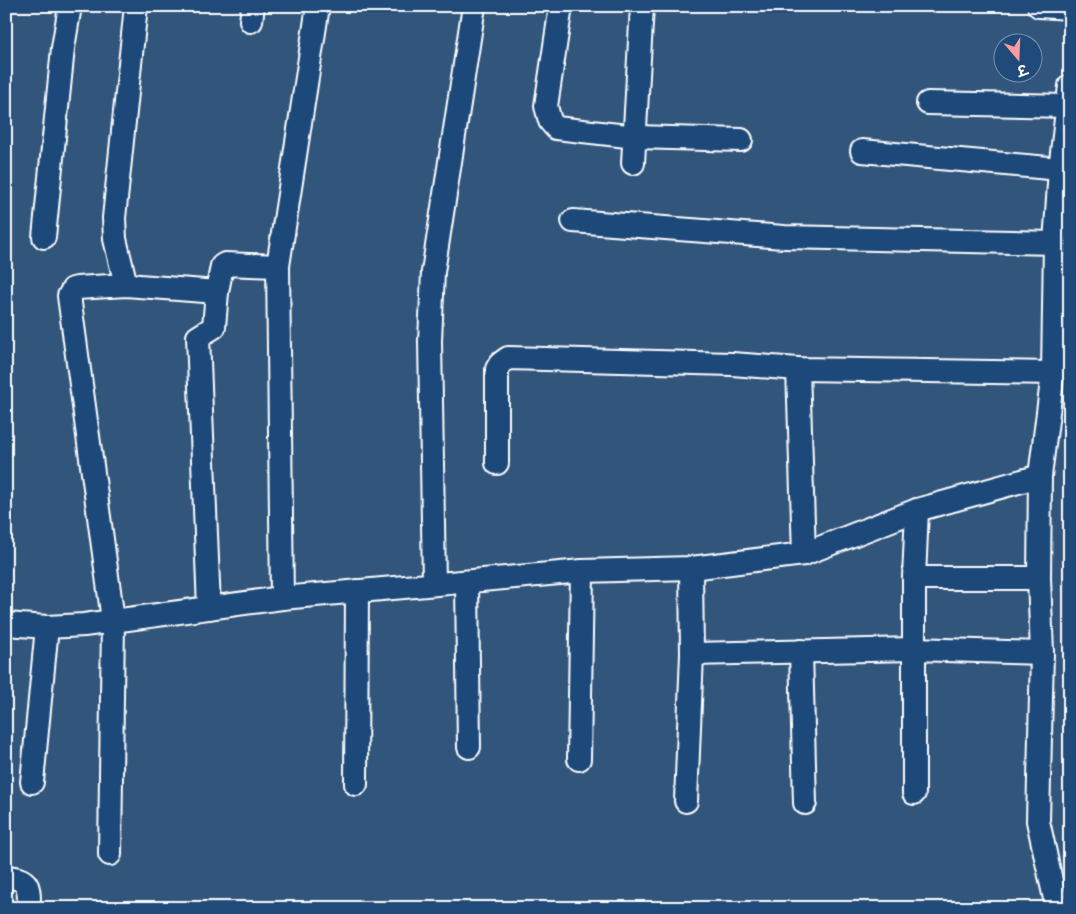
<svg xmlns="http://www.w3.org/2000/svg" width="1076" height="914" viewBox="0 0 1076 914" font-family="Pangolin,'Playpen Sans Deva',sans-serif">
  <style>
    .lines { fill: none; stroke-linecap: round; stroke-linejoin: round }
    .minor-casing { stroke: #fff; stroke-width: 26 }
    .minor { stroke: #1f4a7a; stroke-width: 22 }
  </style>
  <rect width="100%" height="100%" fill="#32557c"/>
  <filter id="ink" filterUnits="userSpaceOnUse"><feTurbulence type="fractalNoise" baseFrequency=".02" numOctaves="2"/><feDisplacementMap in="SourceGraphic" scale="10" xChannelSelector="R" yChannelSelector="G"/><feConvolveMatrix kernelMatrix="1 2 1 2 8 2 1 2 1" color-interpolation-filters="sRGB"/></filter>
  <g filter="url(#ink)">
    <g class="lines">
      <g class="minor-casing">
        <g id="minor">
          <path d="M 561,6 L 546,106 L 550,121 L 556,128 L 636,137 L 741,140"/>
          <path d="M 1039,6 L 1070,8"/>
          <path d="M 251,21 L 253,6"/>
          <path d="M 928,103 L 1067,106"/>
          <path d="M 862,151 L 1060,169"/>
          <path d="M 633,163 L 642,6"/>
          <path d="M 573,221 L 784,237 L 1055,243"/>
          <path d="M 44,237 L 63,48 L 70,6"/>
          <path d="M 278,266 L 282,598"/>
          <path d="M 126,285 L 115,239 L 114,218 L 136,6"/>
          <path d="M 497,463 L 497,369 L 500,364 L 508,358 L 732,364 L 798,369 L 1053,373"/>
          <path d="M 804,554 L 917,510 L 1040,476"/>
          <path d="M 914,578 L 1039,578"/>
          <path d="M 467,582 L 469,747"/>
          <path d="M 434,583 L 430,341 L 433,272 L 474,6"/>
          <path d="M 209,608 L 198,337 L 214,327 L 217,292"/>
          <path d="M 6,624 L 47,627"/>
          <path d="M 801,651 L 805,803"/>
          <path d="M 692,654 L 914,649 L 1042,653"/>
          <path d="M 579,759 L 582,571"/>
          <path d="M 32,782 L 47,627 L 84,625 L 282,598 L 582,571 L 691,568 L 804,554 L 798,369"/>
          <path d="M 356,784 L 357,591"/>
          <path d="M 914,793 L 914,578 L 917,510"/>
          <path d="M 686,801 L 692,654 L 691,568"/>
          <path d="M 110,854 L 113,620 L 69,296 L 73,289 L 77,288 L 126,285 L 217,292 L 222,266 L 225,264 L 278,266 L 318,6"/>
          <path d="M 6,877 C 30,878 29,887 29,908"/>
          <path d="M 1057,908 L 1038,821 L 1042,653 L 1039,578 L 1040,476 L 1053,373 L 1055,243 L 1060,169 L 1070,86"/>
        </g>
      </g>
      <use href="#minor" class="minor"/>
    </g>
  </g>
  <rect width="1076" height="914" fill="none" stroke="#1f4a7a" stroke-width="25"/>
  <rect x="12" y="12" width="1051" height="889" fill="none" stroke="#fff" stroke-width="2" filter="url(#ink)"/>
  <g transform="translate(1018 58) rotate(161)"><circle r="24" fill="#1f4a7a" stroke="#7992af"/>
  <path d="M0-4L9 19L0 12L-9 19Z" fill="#ff9aa2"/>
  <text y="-8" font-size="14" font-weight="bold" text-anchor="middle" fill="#ffffff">उ</text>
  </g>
</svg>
